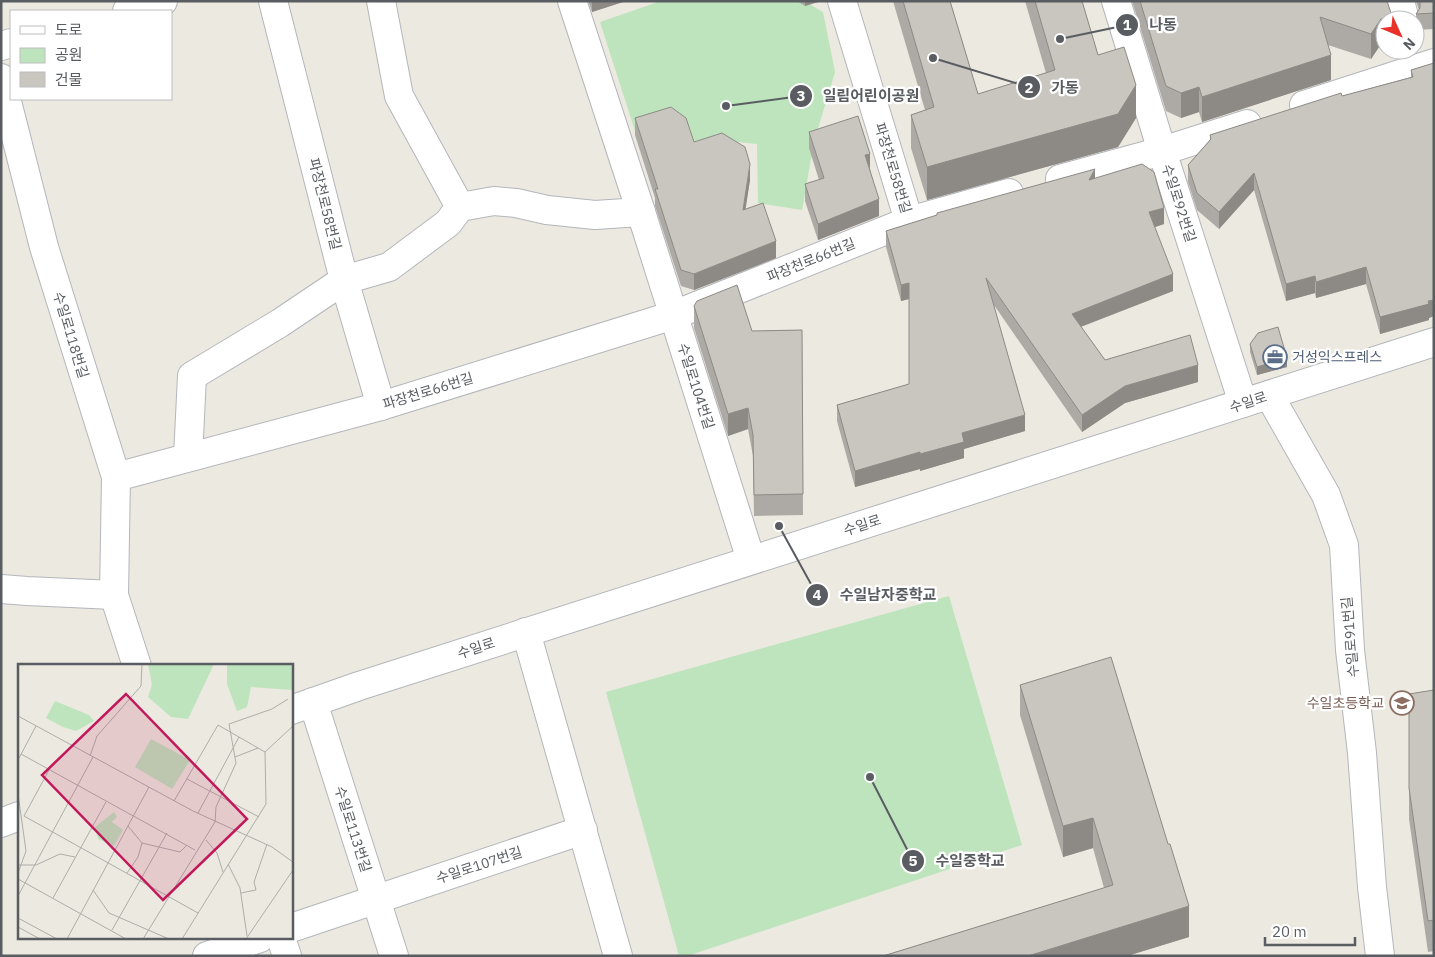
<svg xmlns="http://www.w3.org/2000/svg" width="1435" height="957" viewBox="0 0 1435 957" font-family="'IBM Plex Sans','Noto Sans KR',sans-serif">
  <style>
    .green { fill: #bde4bc }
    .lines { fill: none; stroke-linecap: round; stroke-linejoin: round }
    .minor-casing { stroke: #b3b6bb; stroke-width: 30 }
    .minor { stroke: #fff; stroke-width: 28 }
    .wall { fill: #ada9a4 }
    .shaded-wall { fill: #8d8a86 }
    .building { fill: #c9c5bf; stroke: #8d8a86 }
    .labels { text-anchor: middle; stroke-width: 4.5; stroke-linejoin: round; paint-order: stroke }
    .street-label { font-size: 14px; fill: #595d61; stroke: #fff }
    .service-label { font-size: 14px; fill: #4e5e75; stroke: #fff; text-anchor: start }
    .education-label { font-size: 14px; fill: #785e54; stroke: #fff; text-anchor: end }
    .inset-road { fill: none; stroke: #adada9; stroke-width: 1 }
    .view { fill: #c2185b; fill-opacity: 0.15; stroke: #c2185b; stroke-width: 2.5 }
    .inset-edge { fill: none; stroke: #595d61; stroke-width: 2.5 }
    .leader { fill: none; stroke: #595d61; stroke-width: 2 }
    .callout-dot { fill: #595d61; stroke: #fff; stroke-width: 2 }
    .mark-label { font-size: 15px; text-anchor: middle; font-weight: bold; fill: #fff }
    .callout-label { font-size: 15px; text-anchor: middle; font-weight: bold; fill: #595d61; stroke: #fff; stroke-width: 4.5; stroke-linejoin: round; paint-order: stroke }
  </style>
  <rect width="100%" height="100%" fill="#ece9e0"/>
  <g class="green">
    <path d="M 661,1 L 804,1 L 823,12 L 835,72 L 814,142 L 802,210 L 758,203 L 757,144 L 718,140 L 645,162 L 600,22 Z"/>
    <path d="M 949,596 L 1022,845 L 687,956 L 679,956 L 606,692 Z"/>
  </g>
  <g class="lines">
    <g class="minor-casing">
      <g id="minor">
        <path d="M 273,1 L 344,280 L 381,406"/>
        <path d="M 381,1 L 399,96 L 460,207"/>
        <path d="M 572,1 L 641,212 L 751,560"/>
        <path d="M 842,1 L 909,221"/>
        <path d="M 1116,1 L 1162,151 L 1243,403"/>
        <path d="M 1400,1 L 1405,20"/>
        <path d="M 127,11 L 163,1"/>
        <path d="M 1,46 L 11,43"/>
        <path d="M 1,78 L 44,247 L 116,477 L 114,595 L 137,666"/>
        <path d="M 1304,105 L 1434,63"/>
        <path d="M 1060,179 L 1162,151 L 1247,124"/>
        <path d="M 1269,395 L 1326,495 L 1344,545 L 1350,650 L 1362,753 L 1372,887 L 1380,956"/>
        <path d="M 188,457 L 192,376 L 280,323 L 344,280 L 389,267 L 448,223 L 460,207 L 494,201 L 516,203 L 547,210 L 595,215 L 641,212"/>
        <path d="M 116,477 L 381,406 L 674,315 L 909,221 L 1009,193"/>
        <path d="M 1,589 L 27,591 L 114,595"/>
        <path d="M 526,632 L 618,956"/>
        <path d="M 313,702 L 394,956"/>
        <path d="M 291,710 L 359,686 L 1434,342"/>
        <path d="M 1,823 L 19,816"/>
        <path d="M 291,928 L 583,830"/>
        <path d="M 281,938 L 287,956"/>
        <path d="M 207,956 L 260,938"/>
      </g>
    </g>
    <use href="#minor" class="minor"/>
  </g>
  <g class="wall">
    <path d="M 588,1 L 626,1 L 592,12 Z"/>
    <path d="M 797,1 L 821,1 L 805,6 Z"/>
    <path d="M 893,1 L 950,1 L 978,94 L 1046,73 L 1025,1 L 1082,1 L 1098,55 L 1136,118 L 1118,147 L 927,200 L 911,148 L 911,115 L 925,110 Z"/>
    <path d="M 1132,1 L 1387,1 L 1392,20 L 1381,44 L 1371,59 L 1328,45 L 1331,80 L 1202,122 L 1199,112 L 1181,118 L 1166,111 Z"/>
    <path d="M 1416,1 L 1434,1 L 1434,29 L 1416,30 L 1416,14 L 1419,10 Z"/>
    <path d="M 1434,63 L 1434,316 L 1429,318 L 1429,320 L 1380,334 L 1366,284 L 1316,298 L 1315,293 L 1286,301 L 1254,190 L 1219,229 L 1197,210 L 1188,182 L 1188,165 L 1210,140 L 1210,135 L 1342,96 L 1411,77 L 1411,70 Z"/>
    <path d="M 635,118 L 694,142 L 750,180 L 745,209 L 776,258 L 694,290 L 681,286 L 655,206 L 655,198 L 635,135 Z"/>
    <path d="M 809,132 L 870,169 L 879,216 L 818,240 L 805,201 L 805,184 L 819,180 L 809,148 Z"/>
    <path d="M 1095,178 L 1164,224 L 1155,227 L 1173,291 L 1081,327 L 1105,360 L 1198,382 L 1125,403 L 1082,432 L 994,305 L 1025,431 L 964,449 L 964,458 L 920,471 L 920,469 L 855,487 L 837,421 L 837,405 L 909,384 L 909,299 L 901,301 L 886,247 L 886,231 L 937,215 L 937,213 Z"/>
    <path d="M 694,306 L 752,331 L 802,330 L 803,515 L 754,516 L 753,456 L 748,429 L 728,436 L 694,328 Z"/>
    <path d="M 1250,344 L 1287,367 L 1257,375 L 1250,352 Z"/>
    <path d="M 1020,685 L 1189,937 L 1127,956 L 883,956 L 1104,888 L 1093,848 L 1063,857 L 1020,715 Z"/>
    <path d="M 1434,690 L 1434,951 L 1428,952 L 1409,819 L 1409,694 Z"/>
  </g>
  <g class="shaded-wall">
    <path d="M 592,1 L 626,1 L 592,12 Z"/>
    <path d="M 805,1 L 821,1 L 805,6 Z"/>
    <path d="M 1392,16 L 1392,20 L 1385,20 L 1385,43 L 1381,44 L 1371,59 L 1371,34 L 1381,19 Z"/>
    <path d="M 1331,55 L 1331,80 L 1202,122 L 1202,97 Z"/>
    <path d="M 1136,85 L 1136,118 L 1118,147 L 927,200 L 927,167 Z"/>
    <path d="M 1199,87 L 1199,112 L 1181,118 L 1181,93 Z"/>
    <path d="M 870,154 L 870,170 L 865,155 Z"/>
    <path d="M 750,164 L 750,180 L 743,226 L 743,210 Z"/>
    <path d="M 1095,169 L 1095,186 L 1089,180 Z"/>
    <path d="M 1254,173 L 1254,190 L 1219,229 L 1219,212 Z"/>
    <path d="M 879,199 L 879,216 L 818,240 L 818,224 Z"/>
    <path d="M 1164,208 L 1164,224 L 1149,229 L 1149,212 Z"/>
    <path d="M 776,241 L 776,258 L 694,290 L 694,274 Z"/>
    <path d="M 1366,267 L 1366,284 L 1316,298 L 1316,282 Z"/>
    <path d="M 1173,274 L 1173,291 L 1072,330 L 1072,314 Z"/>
    <path d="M 1315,276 L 1315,293 L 1286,301 L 1286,284 Z"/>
    <path d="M 909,283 L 909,299 L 901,301 L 901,285 Z"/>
    <path d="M 1434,300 L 1434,316 L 1429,318 L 1429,320 L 1380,334 L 1380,317 Z"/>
    <path d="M 1287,358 L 1287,367 L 1257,375 L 1257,367 Z"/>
    <path d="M 1198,365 L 1198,382 L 1125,403 L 1082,432 L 1082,415 L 1125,386 Z"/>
    <path d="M 748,408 L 748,429 L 728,436 L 728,414 Z"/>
    <path d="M 1025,415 L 1025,431 L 964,449 L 964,458 L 920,471 L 920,454 L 962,433 Z"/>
    <path d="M 920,452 L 920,469 L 855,487 L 855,471 Z"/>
    <path d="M 1093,818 L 1093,848 L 1063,857 L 1063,826 Z"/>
    <path d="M 1189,906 L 1189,937 L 1127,956 L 1028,956 Z"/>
  </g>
  <g class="building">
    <path d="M 903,1 L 950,1 L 978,94 L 1055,70 L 1035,1 L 1082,1 L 1098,55 L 1124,47 L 1136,85 L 1118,114 L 927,167 L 911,115 L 934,107 Z"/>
    <path d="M 1140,1 L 1387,1 L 1392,16 L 1381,19 L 1371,34 L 1320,17 L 1331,55 L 1202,97 L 1199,87 L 1181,93 L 1166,86 Z"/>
    <path d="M 1420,1 L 1434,1 L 1434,13 L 1416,14 L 1420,8 Z"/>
    <path d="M 1434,63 L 1434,300 L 1428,301 L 1429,304 L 1380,317 L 1366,267 L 1316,282 L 1315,276 L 1286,284 L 1254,173 L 1219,212 L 1197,193 L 1188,165 L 1211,139 L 1210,135 L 1341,93 L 1342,96 L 1413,77 L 1411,70 Z"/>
    <path d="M 671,107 L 686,118 L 694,142 L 722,133 L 745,147 L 750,164 L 743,210 L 763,203 L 776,241 L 694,274 L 681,270 L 655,189 L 658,189 L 635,118 Z"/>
    <path d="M 858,116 L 870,154 L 865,155 L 879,199 L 818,224 L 805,184 L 824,178 L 809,132 Z"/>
    <path d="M 1142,164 L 1154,172 L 1164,208 L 1149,212 L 1173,274 L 1072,314 L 1105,360 L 1190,335 L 1198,365 L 1125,386 L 1082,415 L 986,278 L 1025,415 L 962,433 L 964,442 L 920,454 L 920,452 L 855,471 L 837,405 L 909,384 L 909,283 L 901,285 L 886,231 L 937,215 L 937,213 L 1095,169 L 1089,180 Z"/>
    <path d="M 737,285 L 752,331 L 802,330 L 803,494 L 754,495 L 753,435 L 748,408 L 728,414 L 694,306 L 697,301 Z"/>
    <path d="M 1278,327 L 1287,358 L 1257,367 L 1250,344 L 1258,333 Z"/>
    <path d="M 1111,657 L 1168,844 L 1170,844 L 1189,906 L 1028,956 L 883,956 L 1113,885 L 1093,818 L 1063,826 L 1020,685 Z"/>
    <path d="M 1434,690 L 1434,920 L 1428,921 L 1409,788 L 1409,694 Z"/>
  </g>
  <defs>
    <g id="office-ring" transform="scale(1.25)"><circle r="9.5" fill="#fff" stroke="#5c6f8a" stroke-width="1.5"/><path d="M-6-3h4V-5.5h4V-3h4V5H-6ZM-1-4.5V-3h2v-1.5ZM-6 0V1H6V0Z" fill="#5c6f8a"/></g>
    <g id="school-ring" transform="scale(1.25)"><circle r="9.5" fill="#fff" stroke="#8d6e63" stroke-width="1.5"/><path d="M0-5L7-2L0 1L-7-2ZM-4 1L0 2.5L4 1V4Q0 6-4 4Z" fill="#8d6e63"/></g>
  </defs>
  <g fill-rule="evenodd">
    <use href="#office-ring" x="1275" y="357"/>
    <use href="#school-ring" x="1402" y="703"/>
  </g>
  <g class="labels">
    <g class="street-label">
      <text transform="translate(893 168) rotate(73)" y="5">파장천로58번길</text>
      <text transform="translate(1179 203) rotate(72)" y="5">수일로92번길</text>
      <text transform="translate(325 204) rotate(76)" y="5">파장천로58번길</text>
      <text transform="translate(811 260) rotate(-22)" y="5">파장천로66번길</text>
      <text transform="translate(71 335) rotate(73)" y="5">수일로118번길</text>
      <text transform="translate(696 386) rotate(72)" y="5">수일로104번길</text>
      <text transform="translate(428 391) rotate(-17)" y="5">파장천로66번길</text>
      <text transform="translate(1248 402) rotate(-18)" y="5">수일로</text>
      <text transform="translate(862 525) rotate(-18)" y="5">수일로</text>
      <text transform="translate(1350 637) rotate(-95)" y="5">수일로91번길</text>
      <text transform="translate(476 648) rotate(-18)" y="5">수일로</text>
      <text transform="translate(353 829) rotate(72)" y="5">수일로113번길</text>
      <text transform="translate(479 865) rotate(-18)" y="5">수일로107번길</text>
    </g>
    <g class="service-label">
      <text x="1292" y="362">거성익스프레스</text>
    </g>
    <g class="education-label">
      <text x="1384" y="708">수일초등학교</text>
    </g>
  </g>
  <g transform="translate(18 664)">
    <rect width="275" height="275" fill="#ece9e0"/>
    <path d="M 130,0 L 196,0 L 170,55 L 153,53 L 130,33 L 134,21 ZM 209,0 L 275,0 L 275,26 L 233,23 L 229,43 L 219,47 L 209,20 ZM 37,37 L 71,51 L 76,57 L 58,67 L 45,63 L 28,54 ZM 133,75 L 172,96 L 154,125 L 117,103 ZM 96,148 L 99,153 L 94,158 L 105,166 L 96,182 L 80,175 L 77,163 Z" fill="#bde4bc"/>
    <path class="inset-road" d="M 0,52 L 175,147 L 254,183 L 275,198M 3,90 L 177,186M 72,92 L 79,72 L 123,22 L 124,0M 217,93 L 240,84M 0,96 L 18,62M 31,106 L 6,152 L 180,249M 169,115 L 241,153M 0,130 L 8,187 L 0,209M 156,137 L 200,61 L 247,88M 180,149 L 221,73M 110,162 L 124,179 L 162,188 L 169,181M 188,176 L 199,189 L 205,208M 210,200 L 222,224 L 229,272M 0,201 L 18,201 L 42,190 L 57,193M 109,209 L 120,193 L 124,179M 0,215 L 108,275M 75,226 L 91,249 L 151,275M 223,229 L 238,226 L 236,218 L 249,180M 0,232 L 75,93M 35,234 L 88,138M 0,254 L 39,275M 0,263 L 22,275M 94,266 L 149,169M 49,275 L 131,123M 125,275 L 197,158 L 198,143 L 218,99 L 211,60 L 254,45 L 270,35M 164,275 L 248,140 L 247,88 L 275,62M 228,275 L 275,206"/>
    <path class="view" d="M 108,30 L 229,155 L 145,236 L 24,111 Z"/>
    <rect width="275" height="275" class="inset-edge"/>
  </g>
  <path class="leader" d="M1060 39L1127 25M933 58L1029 87M726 106L801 96M779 526L817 595M870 777L913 861"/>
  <g class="callout-dot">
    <circle cx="1060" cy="39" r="5"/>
    <circle cx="933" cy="58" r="5"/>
    <circle cx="726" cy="106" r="5"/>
    <circle cx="779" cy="526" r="5"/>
    <circle cx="870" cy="777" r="5"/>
    <circle cx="1127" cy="25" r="12"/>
    <circle cx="1029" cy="87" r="12"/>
    <circle cx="801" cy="96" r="12"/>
    <circle cx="817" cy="595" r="12"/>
    <circle cx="913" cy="861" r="12"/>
  </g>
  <g class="mark-label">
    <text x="1127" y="30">1</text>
    <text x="1029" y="93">2</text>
    <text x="801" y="101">3</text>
    <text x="817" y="600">4</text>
    <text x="913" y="866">5</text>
  </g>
  <g class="callout-label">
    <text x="1163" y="30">나동</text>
    <text x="1065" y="93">가동</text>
    <text x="871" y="101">일림어린이공원</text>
    <text x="888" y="600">수일남자중학교</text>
    <text x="970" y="866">수일중학교</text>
  </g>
  <rect width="1435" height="957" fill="none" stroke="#595d61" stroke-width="5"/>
  <rect x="10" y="10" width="162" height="90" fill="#ffffff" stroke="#bdbec0"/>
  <rect x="20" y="26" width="25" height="8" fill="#ffffff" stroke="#bdbec0"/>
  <text x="55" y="35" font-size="15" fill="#595d61">도로</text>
  <rect x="20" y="48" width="25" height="15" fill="#bde4bc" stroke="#bdbec0"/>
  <text x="55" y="60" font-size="15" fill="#595d61">공원</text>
  <rect x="20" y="72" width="25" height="15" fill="#c9c5bf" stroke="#bdbec0"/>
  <text x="55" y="85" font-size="15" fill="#595d61">건물</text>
  <g transform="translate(1400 35) rotate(134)"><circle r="24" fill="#ffffff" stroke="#bdbec0"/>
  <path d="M0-4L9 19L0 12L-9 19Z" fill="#e8312a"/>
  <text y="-8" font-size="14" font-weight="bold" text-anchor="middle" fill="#595d61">N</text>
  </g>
  <path d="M1265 937v8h90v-8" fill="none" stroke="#595d61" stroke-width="2.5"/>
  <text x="1272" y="937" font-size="15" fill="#595d61" stroke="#ffffff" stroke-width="4" paint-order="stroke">20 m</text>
</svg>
